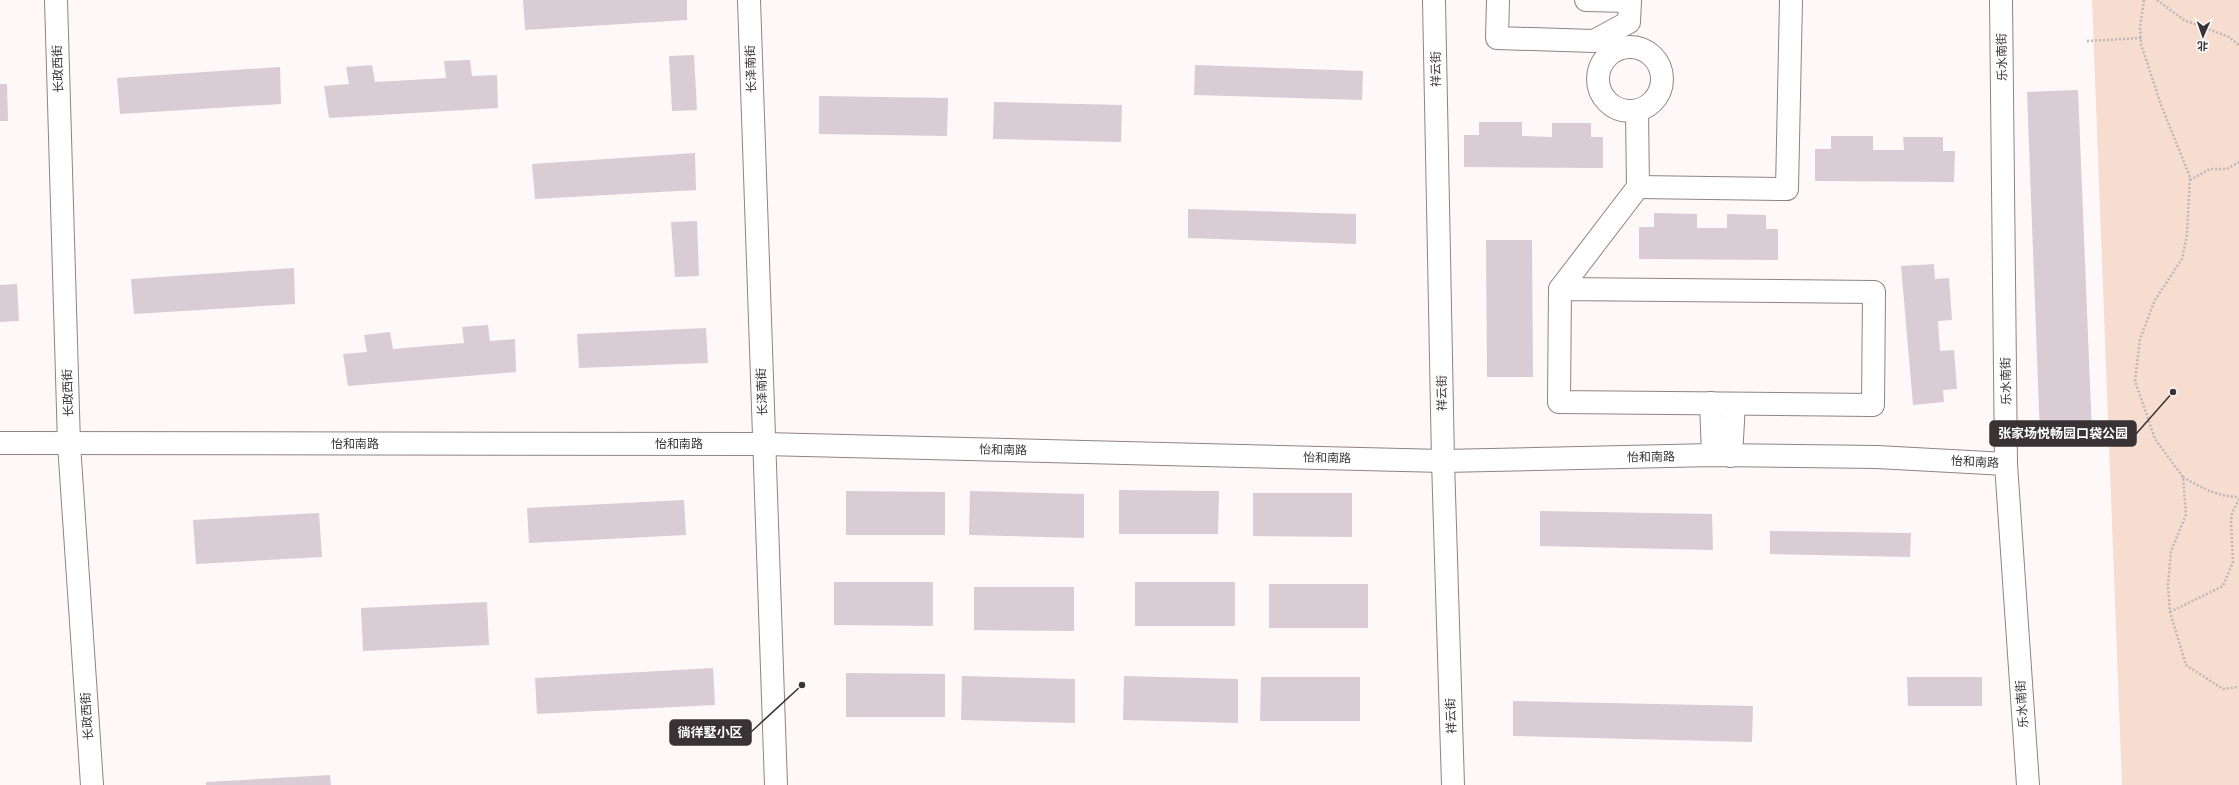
<svg xmlns="http://www.w3.org/2000/svg" width="2239" height="785" viewBox="0 0 2239 785" font-family="'DejaVu Sans','Noto Sans SC',sans-serif">
  <style>
    .green { fill: #f7ddd0 }
    .building { fill: #d9ccd5 }
    .lines { fill: none; stroke-linecap: round; stroke-linejoin: round }
    .minor-casing { stroke: #908286; stroke-width: 24 }
    .path { stroke: #bdb7b8; stroke-width: 2.5; stroke-dasharray: 2 2; stroke-linecap: butt }
    .minor { stroke: #fff; stroke-width: 22 }
    .labels { text-anchor: middle; stroke-width: 4; stroke-linejoin: round; paint-order: stroke }
    .street-label { font-size: 12px; fill: #393335; stroke: #fff }
    .leader { fill: none; stroke: #393335; stroke-width: 1.5 }
    .callout-dot { fill: #393335; stroke: #fff; stroke-width: 1.5 }
    .callout { fill: #393335; stroke: #393335; stroke-width: 1.5 }
    .callout-label { font-size: 13px; text-anchor: middle; font-weight: bold; fill: #fff }
  </style>
  <rect width="100%" height="100%" fill="#fef8f9"/>
  <path class="green" d="M 2092,0 L 2239,0 L 2239,785 L 2122,785 Z"/>
  <g class="building">
    <path d="M 523,0 L 687,0 L 687,20 L 525,30 Z"/>
    <path d="M 694,55 L 697,110 L 672,111 L 669,56 Z"/>
    <path d="M 470,60 L 472,76 L 497,75 L 498,108 L 329,118 L 324,86 L 349,84 L 346,67 L 372,65 L 375,82 L 446,78 L 444,61 Z"/>
    <path d="M 1195,65 L 1363,71 L 1362,100 L 1194,95 Z"/>
    <path d="M 280,67 L 281,104 L 120,114 L 117,78 Z"/>
    <path d="M 0,84 L 7,84 L 8,121 L 0,121 Z"/>
    <path d="M 2078,90 L 2092,434 L 2040,436 L 2027,92 Z"/>
    <path d="M 819,96 L 948,98 L 947,136 L 819,134 Z"/>
    <path d="M 994,102 L 1122,105 L 1121,142 L 993,139 Z"/>
    <path d="M 1479,122 L 1522,122 L 1522,136 L 1552,137 L 1552,123 L 1591,123 L 1591,137 L 1603,137 L 1603,168 L 1464,167 L 1464,135 L 1479,135 Z"/>
    <path d="M 1831,136 L 1873,136 L 1873,150 L 1904,150 L 1903,137 L 1943,137 L 1943,151 L 1955,151 L 1954,182 L 1815,181 L 1815,149 L 1831,149 Z"/>
    <path d="M 695,153 L 696,190 L 535,199 L 532,164 Z"/>
    <path d="M 1188,209 L 1356,214 L 1356,244 L 1188,238 Z"/>
    <path d="M 1654,213 L 1697,214 L 1697,228 L 1727,228 L 1727,214 L 1766,215 L 1766,229 L 1778,229 L 1778,260 L 1639,259 L 1639,227 L 1654,227 Z"/>
    <path d="M 697,221 L 699,276 L 675,277 L 671,222 Z"/>
    <path d="M 1486,240 L 1532,240 L 1533,377 L 1487,377 Z"/>
    <path d="M 1934,264 L 1935,279 L 1949,278 L 1952,320 L 1938,321 L 1940,351 L 1954,350 L 1957,389 L 1943,390 L 1944,402 L 1913,405 L 1901,266 Z"/>
    <path d="M 294,268 L 295,304 L 134,314 L 131,279 Z"/>
    <path d="M 17,284 L 19,321 L 0,322 L 0,285 Z"/>
    <path d="M 488,325 L 490,341 L 515,339 L 516,372 L 348,386 L 343,354 L 367,352 L 364,335 L 390,332 L 393,349 L 464,343 L 462,327 Z"/>
    <path d="M 706,328 L 708,363 L 579,368 L 577,334 Z"/>
    <path d="M 1119,490 L 1219,491 L 1218,534 L 1119,534 Z"/>
    <path d="M 846,491 L 945,492 L 945,535 L 846,535 Z"/>
    <path d="M 970,491 L 1084,494 L 1084,538 L 969,535 Z"/>
    <path d="M 1253,493 L 1352,493 L 1352,537 L 1253,536 Z"/>
    <path d="M 684,500 L 686,535 L 529,543 L 527,508 Z"/>
    <path d="M 1540,511 L 1712,514 L 1713,550 L 1540,546 Z"/>
    <path d="M 319,513 L 322,557 L 196,564 L 193,520 Z"/>
    <path d="M 1770,531 L 1911,533 L 1910,557 L 1770,554 Z"/>
    <path d="M 834,582 L 933,582 L 933,626 L 834,625 Z"/>
    <rect x="1135" y="582" width="100" height="44"/>
    <rect x="1269" y="584" width="99" height="44"/>
    <path d="M 974,587 L 1074,587 L 1074,631 L 974,630 Z"/>
    <path d="M 487,602 L 489,645 L 363,651 L 361,608 Z"/>
    <path d="M 713,668 L 715,705 L 537,714 L 535,678 Z"/>
    <path d="M 846,673 L 945,674 L 945,717 L 846,717 Z"/>
    <path d="M 962,676 L 1075,679 L 1075,723 L 961,720 Z"/>
    <path d="M 1124,676 L 1238,679 L 1238,723 L 1123,720 Z"/>
    <path d="M 1261,677 L 1360,677 L 1360,721 L 1260,721 Z"/>
    <path d="M 1907,677 L 1982,677 L 1982,706 L 1908,706 Z"/>
    <path d="M 1513,701 L 1753,706 L 1752,742 L 1513,736 Z"/>
    <path d="M 330,775 L 331,785 L 206,785 L 206,782 Z"/>
  </g>
  <g class="lines">
    <g class="minor-casing">
      <g id="minor">
        <path d="M 56,0 L 69,444 L 92,785"/>
        <path d="M 749,0 L 776,785"/>
        <path d="M 1434,0 L 1443,461 L 1453,785"/>
        <path d="M 1498,0 L 1497,38 L 1594,41 L 1629,22 L 1630,0"/>
        <path d="M 1586,0 L 1630,1"/>
        <path d="M 2001,0 L 2006,464 L 2028,785"/>
        <circle cx="1630" cy="79" r="32"/>
        <path d="M 1638,187 L 1787,189 L 1791,0"/>
        <path d="M 1560,289 L 1874,292 L 1873,405 L 1559,402 Z"/>
        <path d="M 1560,289 L 1638,187 L 1637,111"/>
        <path d="M 1711,403 L 1713,455"/>
        <path d="M 0,443 L 764,444 L 1443,461 L 1713,455 L 1877,457 L 2006,464"/>
        <path d="M 1731,456 L 1734,404"/>
      </g>
    </g>
    <g class="path">
      <path d="M 2144,0 L 2140,27 L 2141,44 L 2161,105 L 2190,177 L 2187,234 L 2182,259 L 2155,300 L 2140,339 L 2135,381 L 2155,439 L 2183,477 L 2186,515 L 2171,551 L 2168,585 L 2170,612 L 2186,665 L 2223,689 L 2239,687"/>
      <path d="M 2157,0 L 2184,20 L 2229,37 L 2239,45"/>
      <path d="M 2087,41 L 2141,38"/>
      <path d="M 2190,180 L 2210,169 L 2227,169 L 2239,162"/>
      <path d="M 2183,477 C 2200,487 2218,497 2239,497"/>
      <path d="M 2170,612 L 2223,586 L 2233,562 L 2231,522 L 2232,513 L 2239,499"/>
    </g>
    <use href="#minor" class="minor"/>
  </g>
  <g class="labels">
    <g class="street-label">
      <text transform="translate(2002 57) rotate(-91)" y="4">乐水南街</text>
      <text transform="translate(58 69) rotate(-92)" y="4">长政西街</text>
      <text transform="translate(751 69) rotate(-92)" y="4">长泽南街</text>
      <text transform="translate(1436 69) rotate(-91)" y="4">祥云街</text>
      <text transform="translate(2006 381) rotate(-91)" y="4">乐水南街</text>
      <text transform="translate(762 392) rotate(-92)" y="4">长泽南街</text>
      <text transform="translate(68 393) rotate(-92)" y="4">长政西街</text>
      <text transform="translate(1442 393) rotate(-91)" y="4">祥云街</text>
      <text x="355" y="448">怡和南路</text>
      <text x="679" y="448">怡和南路</text>
      <text transform="translate(1003 450) rotate(1)" y="4">怡和南路</text>
      <text transform="translate(1651 457) rotate(-1)" y="4">怡和南路</text>
      <text transform="translate(1327 458) rotate(1)" y="4">怡和南路</text>
      <text transform="translate(1975 462) rotate(3)" y="4">怡和南路</text>
      <text transform="translate(2022 704) rotate(-94)" y="4">乐水南街</text>
      <text transform="translate(87 716) rotate(-94)" y="4">长政西街</text>
      <text transform="translate(1451 716) rotate(-92)" y="4">祥云街</text>
    </g>
  </g>
  <path class="leader" d="M2173 392L2136 434M802 685L751 732"/>
  <g class="callout-dot">
    <circle cx="2173" cy="392" r="4"/>
    <circle cx="802" cy="685" r="4"/>
  </g>
  <g class="callout">
    <rect x="1990" y="421" width="146" height="25" rx="4"/>
    <rect x="670" y="720" width="81" height="25" rx="4"/>
  </g>
  <g class="callout-label">
    <text x="2063" y="438">张家场悦畅园口袋公园</text>
    <text x="710" y="737">徜徉墅小区</text>
  </g>
  <g transform="translate(2203 36) rotate(182)" stroke="#ffffff" stroke-width="3" paint-order="stroke">
  <path d="M0-3L7 15L0 10L-7 15Z" fill="#393335"/>
  <text y="-6" font-size="11" font-weight="bold" text-anchor="middle" fill="#393335">北</text>
  </g>
</svg>
